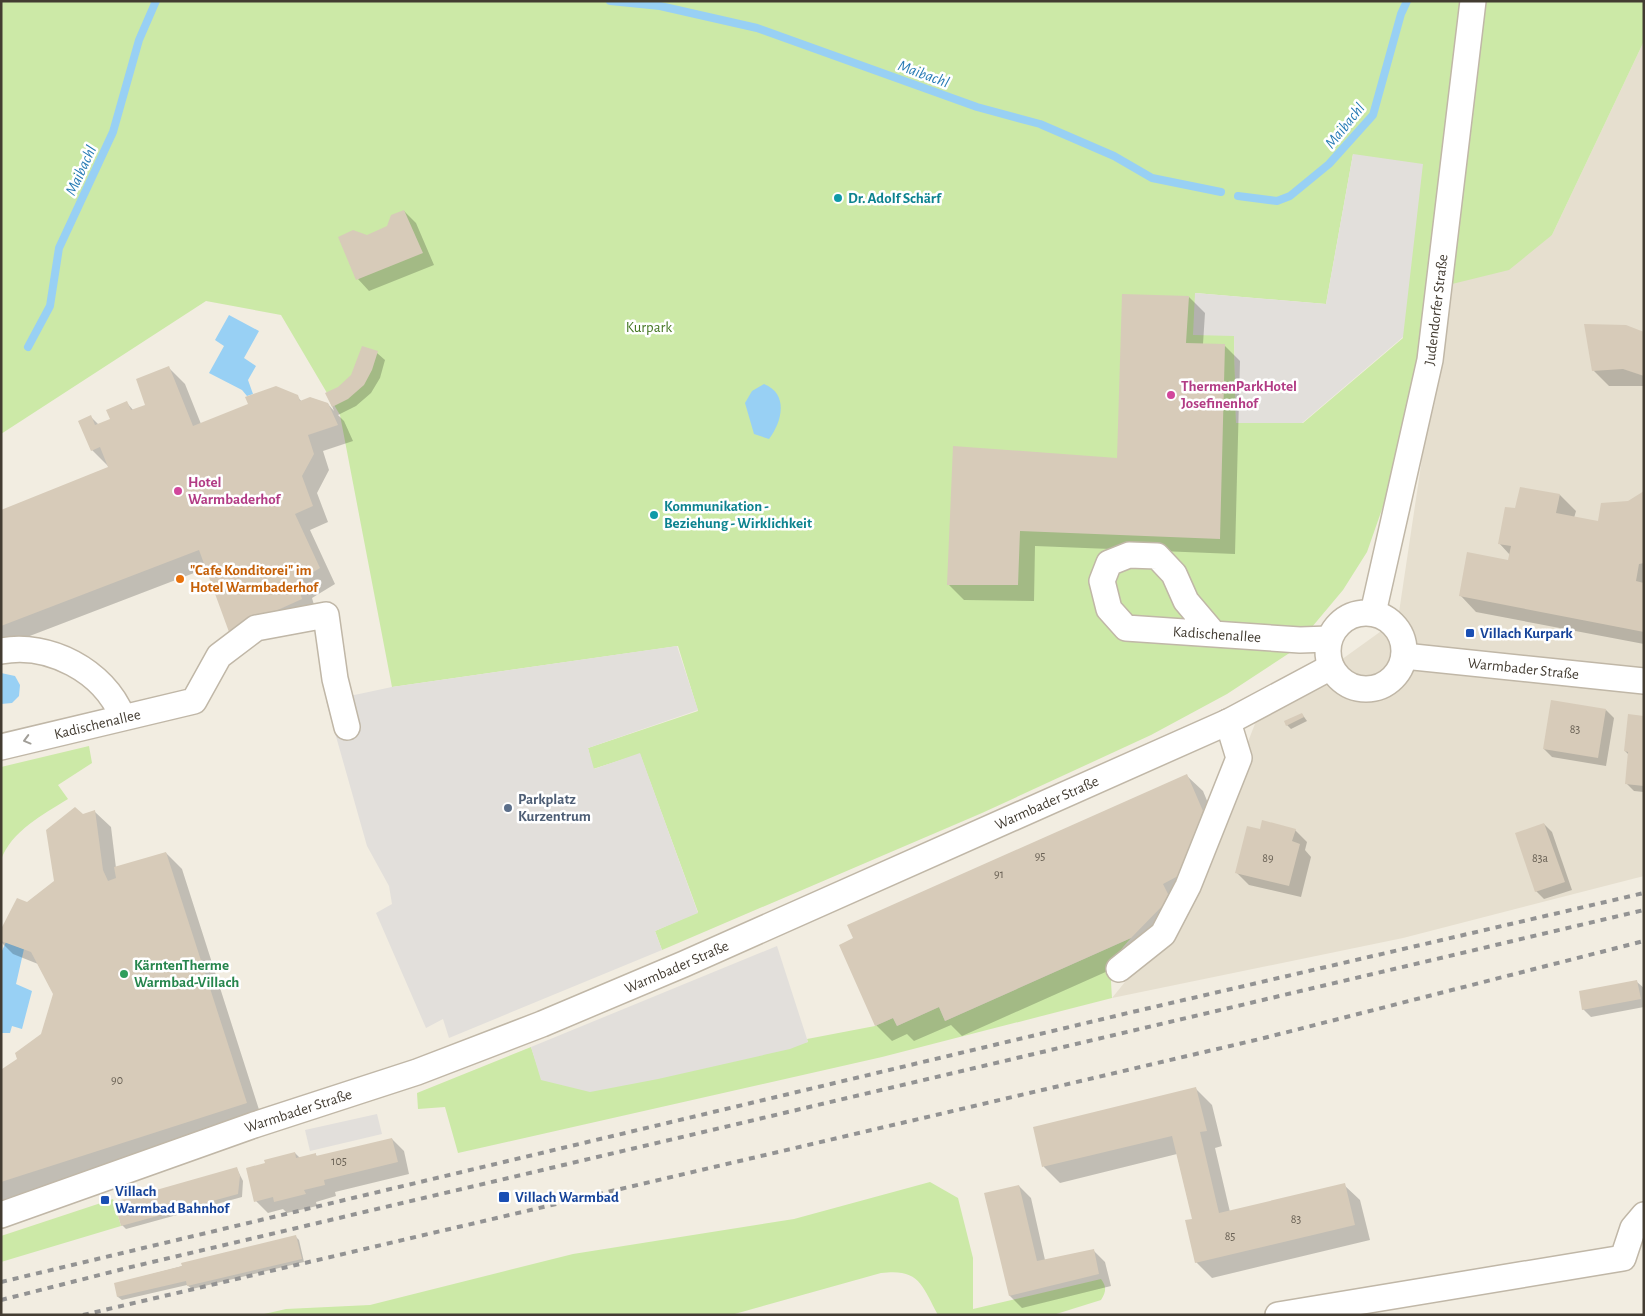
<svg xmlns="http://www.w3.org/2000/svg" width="1645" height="1316" viewBox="0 0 1645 1316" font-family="'Alegreya Sans',sans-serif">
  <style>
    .residential { fill: #e6dfcf }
    .green { fill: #cce9a7; fill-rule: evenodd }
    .parking { fill: #e2dfdb }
    .water { fill: #98d0f4 }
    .shadow { fill: #0003 }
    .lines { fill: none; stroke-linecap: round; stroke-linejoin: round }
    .stream { stroke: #98d0f4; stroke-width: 8 }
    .building { fill: #d7cbb9 }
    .minor-casing { stroke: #c0b7a7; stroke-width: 28 }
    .minor { stroke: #fff; stroke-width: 25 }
    .rail { stroke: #939393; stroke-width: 4; stroke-dasharray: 6 6; stroke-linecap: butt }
    .oneway { stroke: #a19e98 }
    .culture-dot { fill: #0f9aa8; stroke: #fff; stroke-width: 2 }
    .hotel-dot { fill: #d1479c; stroke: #fff; stroke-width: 2 }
    .food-dot { fill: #e8710a; stroke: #fff; stroke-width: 2 }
    .transit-dot { fill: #1a4fb4; stroke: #fff; stroke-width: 2 }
    .service-dot { fill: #5c6f8a; stroke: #fff; stroke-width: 2 }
    .leisure-dot { fill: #2e9e5b; stroke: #fff; stroke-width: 2 }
    .labels { text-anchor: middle; stroke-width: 5; stroke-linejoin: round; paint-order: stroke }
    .number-label { font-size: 12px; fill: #686054 }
    .culture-label { font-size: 15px; font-weight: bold; fill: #0d838f; stroke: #fff; text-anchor: start }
    .street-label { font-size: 15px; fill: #433c32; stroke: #fff }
    .park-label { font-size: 15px; fill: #447723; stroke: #fff }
    .hotel-label { font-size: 15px; font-weight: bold; fill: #b23c85; stroke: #fff; text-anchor: start }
    .food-label { font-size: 15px; font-weight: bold; fill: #c56008; stroke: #fff; text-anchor: start }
    .transit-label { font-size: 15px; font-weight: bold; fill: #164399; stroke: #fff; text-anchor: start }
    .service-label { font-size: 15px; font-weight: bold; fill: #4e5e75; stroke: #fff; text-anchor: start }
    .leisure-label { font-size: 15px; font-weight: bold; fill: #27864d; stroke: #fff; text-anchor: start }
    .water-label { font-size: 16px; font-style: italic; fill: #267ab4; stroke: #fff }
  </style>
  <rect width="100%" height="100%" fill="#f2ede1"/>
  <path class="residential" d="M 1644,41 L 1644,876 L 1403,938 L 1112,998 L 1184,909 L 1256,721 L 1398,619 L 1448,285 L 1552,235 Z"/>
  <g class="green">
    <path d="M 1,1 L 1644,1 L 1644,41 L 1552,235 L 1509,270 L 1448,285 L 1401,455 L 1367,552 L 1343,590 L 1291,652 L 1227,694 L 1151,735 L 982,813 L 662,950 L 655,931 L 698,912 L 640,754 L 593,769 L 588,748 L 698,711 L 678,646 L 392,687 L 340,415 L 281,315 L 206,301 L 1,434 ZM 1353,154 L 1403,338 L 1303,423 L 1236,423 L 1234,336 L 1195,293 L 1326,304 Z"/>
    <path d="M 89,746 L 92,763 L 58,785 L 68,799 C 44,814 11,831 1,860 L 1,767 Z"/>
    <path d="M 1131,938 C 1109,962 1110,967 1112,998 L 882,1057 L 458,1153 L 445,1107 L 418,1109 L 417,1093 L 531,1047 L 542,1080 L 808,1042 L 807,1039 L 875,1026 L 893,1018 L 897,1026 L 939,1007 L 945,1021 Z"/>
    <path d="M 930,1182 L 958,1198 L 973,1258 L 973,1309 L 1101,1279 C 1107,1287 1106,1292 1101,1300 L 1053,1315 L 938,1315 C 922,1285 919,1268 881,1273 L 731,1315 L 260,1315 L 286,1309 L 370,1305 L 573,1254 L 794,1219 Z"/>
    <path d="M 113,1199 L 121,1226 L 1,1262 L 1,1236 Z"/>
  </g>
  <g class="parking">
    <path d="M 1353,154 L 1423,164 L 1403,337 L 1302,423 L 1236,423 L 1234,336 L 1193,335 L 1195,293 L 1326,304 Z"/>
    <path d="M 677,646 L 698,710 L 588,748 L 594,769 L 640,753 L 698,913 L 655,931 L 662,950 L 449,1038 L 443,1019 L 426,1028 L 376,913 L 392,904 L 389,886 L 367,846 L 326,701 L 392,687 Z"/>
    <path d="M 777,946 L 808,1042 L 790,1049 L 658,1079 L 590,1092 L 541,1080 L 531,1047 Z"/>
    <path d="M 377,1114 L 382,1134 L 310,1151 L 305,1130 Z"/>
  </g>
  <g class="water">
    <path d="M 229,315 L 259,331 L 244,358 L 256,366 L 248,380 L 253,394 L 247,396 L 242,390 L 209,373 L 224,346 L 215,340 Z"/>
    <path d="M 764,384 C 789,394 782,422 769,439 L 754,434 L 745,403 L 752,391 Z"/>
    <path d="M 1,673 L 15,676 L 20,685 L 19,696 L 12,703 L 1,704 Z"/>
    <path d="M 6,942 L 24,949 L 16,984 L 32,991 L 22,1029 L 12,1026 L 10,1033 L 2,1033 L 1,1030 L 1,953 Z"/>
  </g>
  <g class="shadow">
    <path d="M 404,211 L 416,223 L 434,265 L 369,291 L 358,279 L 367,236 L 387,227 Z"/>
    <path d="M 1189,297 L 1205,313 L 1203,344 L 1224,345 L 1240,361 L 1235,554 L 1035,546 L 1034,601 L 964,600 L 948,584 L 954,447 L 1118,460 Z"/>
    <path d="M 1644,333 L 1644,386 L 1609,386 L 1593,370 Z"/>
    <path d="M 377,353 L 385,360 L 380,378 L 371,393 L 356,406 L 338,415 L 344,421 L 353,441 L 323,451 L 329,470 L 317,493 L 328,522 L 310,530 L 335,584 L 312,598 L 317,615 L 246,647 L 230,632 L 207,568 L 1,647 L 1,511 L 110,468 L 92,450 L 79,422 L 91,417 L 99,425 L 111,420 L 127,403 L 134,411 L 147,406 L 169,368 L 185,384 L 201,424 L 297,396 L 302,402 L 328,404 L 334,411 L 327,394 L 339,388 Z"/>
    <path d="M 1644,492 L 1644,644 L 1476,612 L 1461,596 L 1509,561 L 1510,555 L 1499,543 L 1516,510 L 1560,495 L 1576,511 L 1574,518 L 1599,522 Z"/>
    <path d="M 1606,710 L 1614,718 L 1606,766 L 1552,757 L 1544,749 Z"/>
    <path d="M 1302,714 L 1307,721 L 1291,729 L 1287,725 Z"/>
    <path d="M 1644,717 L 1644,792 L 1634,791 L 1626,783 L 1629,755 L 1625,751 Z"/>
    <path d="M 1187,776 L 1203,791 L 1218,827 L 1146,954 L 962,1036 L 951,1025 L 914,1041 L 907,1034 L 892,1041 L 876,1025 Z"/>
    <path d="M 95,812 L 111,827 L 116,868 L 166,853 L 182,869 L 262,1119 L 1,1202 L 1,1081 L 42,1035 L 54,994 L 38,964 L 13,954 L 1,942 L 1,930 L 27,903 L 56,881 L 83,816 Z"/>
    <path d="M 1544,824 L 1552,832 L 1572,890 L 1544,899 L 1536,891 Z"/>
    <path d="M 1261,830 L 1295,830 L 1307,842 L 1305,850 L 1311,857 L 1301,897 L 1249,885 L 1237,873 Z"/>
    <path d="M 1637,982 L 1644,988 L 1644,1007 L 1591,1017 L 1583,1009 Z"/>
    <path d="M 1196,1089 L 1212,1105 L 1222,1146 L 1215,1148 L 1230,1212 L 1344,1185 L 1360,1200 L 1370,1240 L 1212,1278 L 1196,1262 L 1193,1220 L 1177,1154 L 1060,1183 L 1044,1167 L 1034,1128 Z"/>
    <path d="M 392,1139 L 404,1151 L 409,1174 L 335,1192 L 336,1196 L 316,1202 L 317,1206 L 287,1213 L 283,1209 L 268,1213 L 256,1201 L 295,1153 L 300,1158 L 315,1154 L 318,1157 Z"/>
    <path d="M 237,1169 L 243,1181 L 242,1197 L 126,1229 L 122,1225 Z"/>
    <path d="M 1019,1186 L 1031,1198 L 1045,1260 L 1093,1250 L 1105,1262 L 1111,1286 L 1022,1308 L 1010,1296 L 985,1194 Z"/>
    <path d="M 295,1236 L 299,1240 L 304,1262 L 192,1289 L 187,1285 L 122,1300 L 118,1297 L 115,1284 Z"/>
  </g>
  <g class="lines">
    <g class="stream">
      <path d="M 610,1 L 660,6 L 757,28 L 977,107 L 1040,124 L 1114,156 L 1152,178 L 1221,192"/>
      <path d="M 1238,196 L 1277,201 L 1290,196 L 1329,164 L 1373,115 L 1401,14 L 1407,1"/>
      <path d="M 28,347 L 50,306 L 59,248 L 113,132 L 139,40 L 156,1"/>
    </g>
  </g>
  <g class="building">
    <path d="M 404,210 L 423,253 L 356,280 L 338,237 L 353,230 L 367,235 L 387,226 L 391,215 Z"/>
    <path d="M 1122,294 L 1189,296 L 1186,343 L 1225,344 L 1220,539 L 1020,531 L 1018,585 L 947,585 L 953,446 L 1117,458 Z"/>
    <path d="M 1584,324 L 1626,325 L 1644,332 L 1644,376 L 1623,369 L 1592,371 Z"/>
    <path d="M 362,346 L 378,351 L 372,370 L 364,385 L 348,399 L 332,407 L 325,393 L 338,387 L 351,375 Z"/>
    <path d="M 169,366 L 193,426 L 248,404 L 245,397 L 276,386 L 298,395 L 300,401 L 310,397 L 328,403 L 338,425 L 308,435 L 314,454 L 302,476 L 313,506 L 295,514 L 320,568 L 297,582 L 302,599 L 229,632 L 199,550 L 1,626 L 1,510 L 108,467 L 100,447 L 91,451 L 78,421 L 91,415 L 95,425 L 110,419 L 106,410 L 127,401 L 131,410 L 145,405 L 136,379 Z"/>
    <path d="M 1520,487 L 1560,494 L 1556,513 L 1598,521 L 1601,503 L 1628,501 L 1644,491 L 1644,563 L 1639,564 L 1636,581 L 1644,583 L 1644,632 L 1459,596 L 1467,552 L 1508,560 L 1511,546 L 1498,544 L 1505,507 L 1515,508 Z"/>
    <path d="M 1551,700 L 1606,709 L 1598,758 L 1543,749 Z"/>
    <path d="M 1302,713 L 1304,717 L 1286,726 L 1284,721 Z"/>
    <path d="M 1628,714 L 1644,716 L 1644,786 L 1625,784 L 1628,752 L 1624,751 Z"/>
    <path d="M 1187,774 L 1203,811 L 1180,875 L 1163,884 L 1170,898 L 1131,938 L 945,1021 L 939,1007 L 897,1026 L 893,1018 L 875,1026 L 839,945 L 853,938 L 847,925 Z"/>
    <path d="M 75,807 L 83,814 L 95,810 L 103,870 L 108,881 L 116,878 L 114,867 L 166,852 L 247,1103 L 1,1182 L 2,1069 L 17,1059 L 15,1053 L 41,1034 L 53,994 L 31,952 L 1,941 L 1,929 L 17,898 L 27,902 L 54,881 L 46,830 Z"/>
    <path d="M 1262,820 L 1296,829 L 1292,841 L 1300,844 L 1289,886 L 1235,873 L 1247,826 L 1260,829 Z"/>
    <path d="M 1544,823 L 1565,882 L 1535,892 L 1515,833 Z"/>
    <path d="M 1637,980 L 1641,999 L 1582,1010 L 1579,991 Z"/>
    <path d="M 1196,1087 L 1207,1131 L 1200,1132 L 1219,1213 L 1345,1183 L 1355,1225 L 1195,1263 L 1185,1220 L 1192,1219 L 1172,1136 L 1042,1167 L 1033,1127 Z"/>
    <path d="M 392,1138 L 398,1162 L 324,1180 L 325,1185 L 304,1190 L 306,1194 L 274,1202 L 273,1197 L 254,1202 L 246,1168 L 265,1163 L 264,1160 L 295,1152 L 296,1158 L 316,1153 L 316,1156 Z"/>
    <path d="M 237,1167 L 240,1176 L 238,1194 L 121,1226 L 114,1202 Z"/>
    <path d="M 1019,1185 L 1037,1261 L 1094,1249 L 1099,1274 L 1009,1296 L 984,1193 Z"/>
    <path d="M 296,1235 L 302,1259 L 187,1286 L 186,1281 L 117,1297 L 114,1283 L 182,1266 L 181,1263 Z"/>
  </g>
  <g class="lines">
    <g class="minor-casing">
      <g id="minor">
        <circle cx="1366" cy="651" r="38"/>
        <path id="s1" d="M 1373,613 L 1430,360 L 1473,1"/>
        <path id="s2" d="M 1214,634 L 1186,601 L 1174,574 L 1157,556 L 1129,555 L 1109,563 L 1102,581 L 1109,609 L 1126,628 L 1300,640 L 1329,639"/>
        <path d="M 1,651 C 49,642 104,671 122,716"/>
        <path id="s3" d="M 1404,656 L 1644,681"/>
        <path id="s4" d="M 1,747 L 194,701 L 219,656 L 256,628 L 326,615 L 335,679 L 347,727"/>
        <path d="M 1119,969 L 1163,934 L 1188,886 L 1239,758 L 1228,722"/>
        <path id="s5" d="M 1,1215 L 254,1125 L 417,1072 L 542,1024 L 684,964 L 1228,722 L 1331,667"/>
        <path d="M 1278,1315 L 1623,1258 L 1633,1228 L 1644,1215"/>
      </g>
    </g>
    <use href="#minor" class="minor"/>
    <g class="rail">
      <path d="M 1,1282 L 1128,1013 L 1644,893"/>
      <path d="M 1,1300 L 127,1268 L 1644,910"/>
      <path d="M 83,1315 L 1264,1038 L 1644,941"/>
    </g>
  </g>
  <defs><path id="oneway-chevron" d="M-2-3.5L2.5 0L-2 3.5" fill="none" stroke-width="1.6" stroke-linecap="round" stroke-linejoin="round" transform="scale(1.25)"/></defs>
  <use class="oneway" href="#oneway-chevron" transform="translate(27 740) rotate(165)"/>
  <g class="culture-dot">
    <circle cx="838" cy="198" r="5"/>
    <circle cx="654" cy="515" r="5"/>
  </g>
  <g class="hotel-dot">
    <circle cx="1171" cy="395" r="5"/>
    <circle cx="178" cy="491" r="5"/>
  </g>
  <circle class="food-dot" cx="180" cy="579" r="5"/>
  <g class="transit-dot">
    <rect x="1465" y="628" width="10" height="10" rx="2.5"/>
    <rect x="498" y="1191" width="12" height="12" rx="2.5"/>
    <rect x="100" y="1195" width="10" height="10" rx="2.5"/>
  </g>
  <circle class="service-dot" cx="508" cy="808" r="5"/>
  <circle class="leisure-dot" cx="124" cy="974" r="5"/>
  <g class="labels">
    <g class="number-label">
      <text x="1575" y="733">83</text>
      <text x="1040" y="860">95</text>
      <text x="1268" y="862">89</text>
      <text x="1540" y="862">83a</text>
      <text x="999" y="878">91</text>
      <text x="117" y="1084">90</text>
      <text x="339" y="1165">105</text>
      <text x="1296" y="1223">83</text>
      <text x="1230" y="1240">85</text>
    </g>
    <g class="culture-label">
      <text x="848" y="203">Dr. Adolf Schärf</text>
      <text x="664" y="511">Kommunikation -<tspan x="664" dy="17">Beziehung - Wirklichkeit</tspan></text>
    </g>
    <g class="street-label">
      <text dy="5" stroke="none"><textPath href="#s1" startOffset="310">Judendorfer Straße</textPath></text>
      <text dy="5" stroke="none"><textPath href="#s2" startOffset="312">Kadischenallee</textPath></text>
      <text dy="5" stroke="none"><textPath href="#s3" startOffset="120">Warmbader Straße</textPath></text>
      <text dy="5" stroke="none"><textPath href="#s4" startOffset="99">Kadischenallee</textPath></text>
      <text dy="5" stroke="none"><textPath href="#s5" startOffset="1125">Warmbader Straße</textPath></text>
      <text dy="5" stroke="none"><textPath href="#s5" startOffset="720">Warmbader Straße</textPath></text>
      <text dy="5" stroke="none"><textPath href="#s5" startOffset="315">Warmbader Straße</textPath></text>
    </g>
    <g class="park-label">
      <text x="649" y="332">Kurpark</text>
    </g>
    <g class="hotel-label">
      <text x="1181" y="391">ThermenParkHotel<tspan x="1181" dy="17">Josefinenhof</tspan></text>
      <text x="188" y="487">Hotel<tspan x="188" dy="17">Warmbaderhof</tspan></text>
    </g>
    <g class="food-label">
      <text x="190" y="575">"Cafe Konditorei" im<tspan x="190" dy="17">Hotel Warmbaderhof</tspan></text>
    </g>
    <g class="transit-label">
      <text x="1480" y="638">Villach Kurpark</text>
      <text x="115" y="1196">Villach<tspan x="115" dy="17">Warmbad Bahnhof</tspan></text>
      <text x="515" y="1202">Villach Warmbad</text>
    </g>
    <g class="service-label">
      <text x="518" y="804">Parkplatz<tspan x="518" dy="17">Kurzentrum</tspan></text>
    </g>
    <g class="leisure-label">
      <text x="134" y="970">KärntenTherme<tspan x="134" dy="17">Warmbad-Villach</tspan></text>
    </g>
    <g class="water-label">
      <text transform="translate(924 73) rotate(20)" y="6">Maibachl</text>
      <text transform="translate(1344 125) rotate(-51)" y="6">Maibachl</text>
      <text transform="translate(80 170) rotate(-65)" y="6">Maibachl</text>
    </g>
  </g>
  <rect width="1645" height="1316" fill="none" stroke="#433c32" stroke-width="5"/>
</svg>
